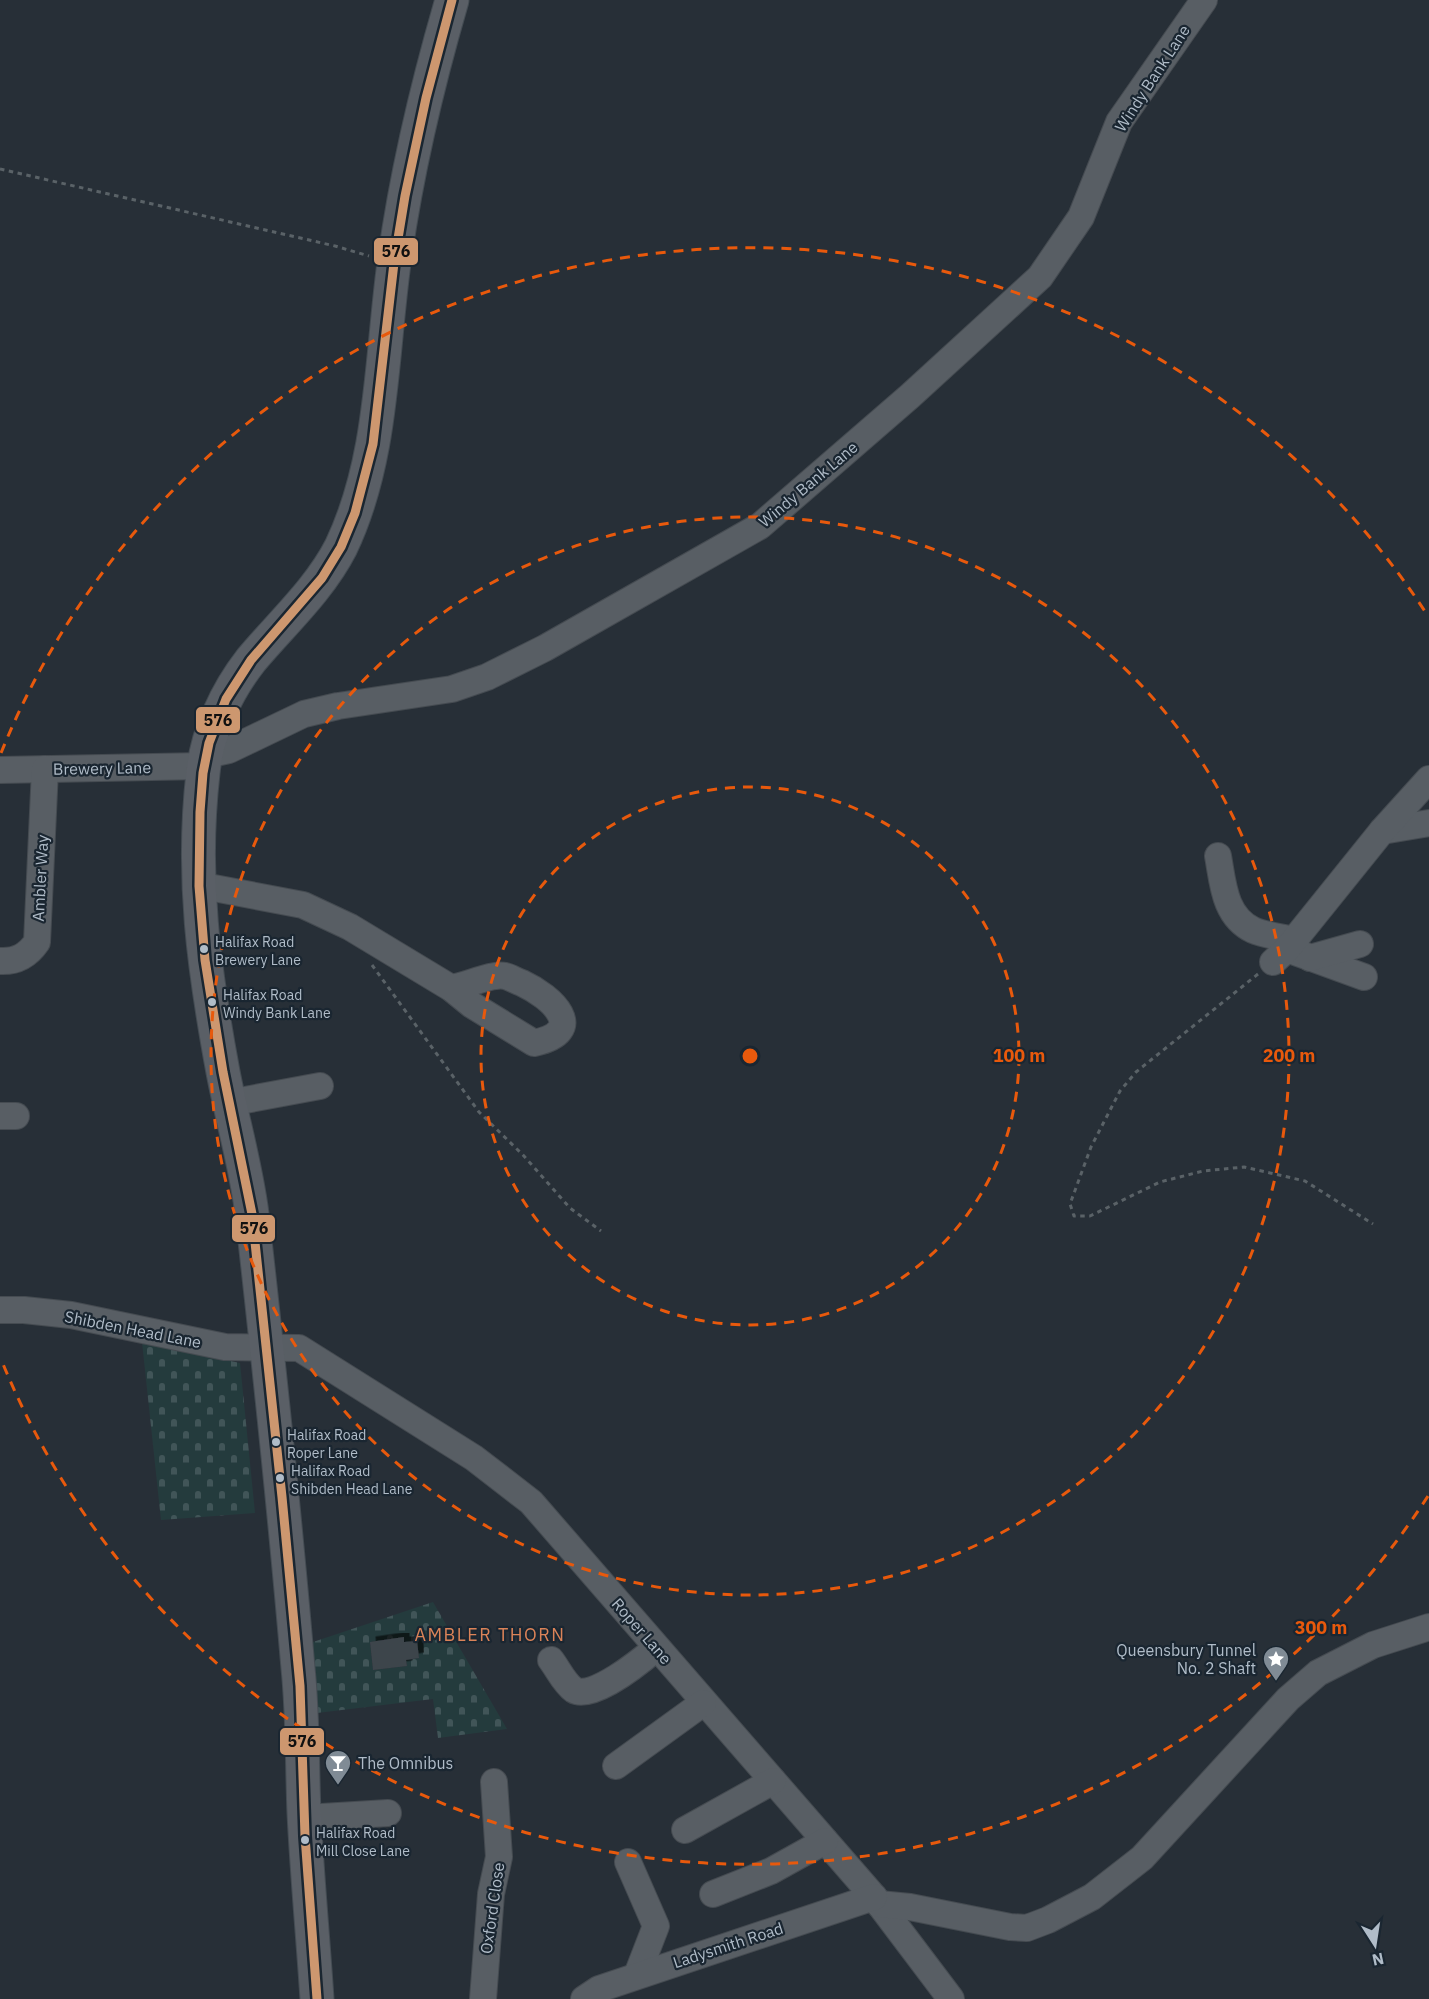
<svg xmlns="http://www.w3.org/2000/svg" width="1429" height="1999" viewBox="0 0 1429 1999" font-family="'IBM Plex Sans',sans-serif">
  <style>
    .cemetery { fill: url(#cemetery-stones); fill-rule: evenodd }
    .building { fill: #3e444b; filter: url(#shadow) }
    .lines { fill: none; stroke-linecap: round; stroke-linejoin: round }
    .minor-casing { stroke: #454b51; stroke-width: 28 }
    .major-casing { stroke: #444c53; stroke-width: 35 }
    .path { stroke: #5a6267; stroke-width: 3; stroke-dasharray: 4.5 4.5; stroke-linecap: butt }
    .minor { stroke: #585e64; stroke-width: 26 }
    .major { stroke: #5a5f66; stroke-width: 33 }
    .bus-1-casing { stroke: #1a2631; stroke-width: 14 }
    .bus-1 { stroke: #cd976f; stroke-width: 9 }
    .ring { fill: none; stroke: #e8590c; stroke-width: 3; stroke-dasharray: 10 8 }
    .bus-dot { fill: #b0bcc8; stroke: #1a2631; stroke-width: 2 }
    .labels { text-anchor: middle; stroke-width: 4.5; stroke-linejoin: round; paint-order: stroke }
    .bus-label { font-size: 14px; fill: #b0bcc8; stroke: #1a2631; text-anchor: start }
    .street-label { font-size: 16px; fill: #b0bcc8; stroke: #1a2631 }
    .poi-label { font-size: 16px; fill: #b0bcc8; stroke: #1a2631; text-anchor: end }
    .neighbourhood-label { font-size: 18px; letter-spacing: 1.5px; fill: #db8358; stroke: #1a2631 }
    .centre { fill: #e8590c; stroke: #1a2631; stroke-width: 3 }
    .ring-label { font-size: 18px; text-anchor: middle; font-weight: bold; fill: #e8590c; stroke: #1a2631; stroke-width: 4.5; stroke-linejoin: round; paint-order: stroke }
    .line-badge { stroke: #1a2631; stroke-width: 2 }
    .pale-badge-label { font-size: 16px; text-anchor: middle; font-weight: bold; fill: #111 }
  </style>
  <defs>
    <pattern id="cemetery-stones" width="16" height="16" patternUnits="userSpaceOnUse" patternTransform="scale(1.5)"><rect width="16" height="16" fill="#243b3d"/><path d="M2 7V4a2 2 0 0 1 4 0v3zM10 15v-3a2 2 0 0 1 4 0v3z" fill="#415558"/></pattern>
    <filter id="shadow"><feDropShadow dx="5.5" dy="-5.5" stdDeviation="0" flood-color="#0009"/></filter>
  </defs>
  <rect width="100%" height="100%" fill="#272f37"/>
  <g class="cemetery">
    <path d="M 142,1342 L 240,1363 L 255,1513 L 161,1520 Z"/>
    <path d="M 433,1602 L 507,1729 L 438,1738 L 433,1699 L 317,1713 L 313,1642 ZM 403,1637 L 404,1642 L 417,1641 L 419,1658 L 406,1660 L 407,1666 L 373,1670 L 370,1642 Z"/>
  </g>
  <path class="building" d="M 404,1637 L 404,1642 L 417,1641 L 419,1658 L 406,1660 L 407,1666 L 373,1670 L 370,1642 Z"/>
  <g class="lines">
    <g class="minor-casing">
      <g id="minor">
        <path d="M 206,755 L 229,750 L 304,714 L 338,706 L 452,689 L 487,677 L 545,648 L 760,526 L 910,396 L 1040,277 L 1081,217 L 1119,122 L 1204,0"/>
        <path d="M 0,770 L 203,766"/>
        <path d="M 1382,831 L 1429,823"/>
        <path d="M 1218,856 C 1223,883 1224,916 1253,930 C 1264,935 1281,937 1294,940"/>
        <path d="M 198,885 L 303,905 L 350,927 L 451,988 C 466,986 492,973 505,976 C 510,977 516,981 522,983 C 552,997 589,1031 534,1043 L 472,1005 L 451,988"/>
        <path d="M 1287,949 L 1364,977"/>
        <path d="M 1310,958 L 1360,944"/>
        <path d="M 0,961 C 17,962 28,955 37,942 L 45,769"/>
        <path d="M 1273,962 L 1287,949 L 1382,831 L 1429,779"/>
        <path d="M 229,1103 L 320,1086"/>
        <path d="M 0,1116 L 16,1116"/>
        <path d="M 0,1310 L 24,1310 L 71,1315 L 225,1347 L 299,1348 L 474,1458 L 531,1502 L 874,1897 L 951,1999"/>
        <path d="M 551,1660 C 558,1669 564,1683 574,1690 C 592,1701 642,1660 656,1648"/>
        <path d="M 616,1766 L 703,1703"/>
        <path d="M 305,1818 L 388,1813"/>
        <path d="M 685,1830 L 773,1781"/>
        <path d="M 628,1862 L 656,1926 L 637,1975"/>
        <path d="M 713,1894 L 771,1871 L 825,1841"/>
        <path d="M 879,1904 L 910,1907 L 1010,1927 L 1027,1928 L 1048,1920 L 1092,1897 L 1142,1858 L 1288,1699 L 1318,1673 L 1373,1645 L 1429,1627"/>
        <path d="M 483,1999 L 491,1894 L 499,1857 L 494,1782"/>
        <path d="M 584,1999 L 599,1989 L 874,1897"/>
      </g>
    </g>
    <g class="major-casing">
      <path id="major" d="M 317,1999 C 313,1937 307,1875 304,1813 C 302,1765 303,1716 298,1668 C 285,1516 269,1365 252,1214 C 246,1166 232,1119 223,1072 C 204,970 191,877 203,773 C 207,733 226,692 251,660 C 282,623 319,590 341,547 C 383,459 381,358 394,263 C 406,174 427,86 452,0"/>
    </g>
    <g class="path">
      <path d="M 0,169 L 335,246 L 369,256"/>
      <path d="M 372,965 L 479,1112 L 523,1155 L 570,1208 L 601,1231"/>
      <path d="M 1258,974 L 1136,1072 L 1120,1091 L 1091,1147 L 1070,1204 L 1074,1216 L 1090,1216 L 1160,1182 L 1203,1171 L 1244,1167 L 1305,1181 L 1373,1224"/>
    </g>
    <use href="#minor" class="minor"/>
    <use href="#major" class="major"/>
    <g class="bus-1-casing">
      <path id="bus-1" d="M 317,1999 L 305,1836 L 300,1686 L 282,1497 L 252,1214 L 223,1072 L 205,960 L 199,886 L 200,812 L 203,773 L 209,743 L 226,699 L 251,660 L 322,578 L 341,547 L 355,513 L 373,444 L 394,263 L 405,196 L 426,98 L 452,0"/>
    </g>
    <use href="#bus-1" class="bus-1"/>
  </g>
  <g class="ring">
    <circle cx="750" cy="1056" r="269"/>
    <circle cx="750" cy="1056" r="539"/>
    <path d="M1428 1496A808 808 0 0 1 1 1359M1 753A808 808 0 0 1 1428 616"/>
  </g>
  <defs>
    <g id="sight-pin" transform="scale(1.35)"><path d="M0 17L-7.5 6A9.5 9.5 0 1 1 7.5 6Z" fill="#808b95" stroke="#1a2631"/><path d="M0-6L1.8-2.2L6-1.7L2.9 1.2L3.7 5.4L0 3.3L-3.7 5.4L-2.9 1.2L-6-1.7L-1.8-2.2Z" fill="#fff"/></g>
    <g id="bar-pin" transform="scale(1.35)"><path d="M0 17L-7.5 6A9.5 9.5 0 1 1 7.5 6Z" fill="#808b95" stroke="#1a2631"/><path d="M-6-5H6L.8 .8V4.5H3.5V6h-7V4.5H-.8V.8Z" fill="#fff"/></g>
  </defs>
  <g fill-rule="evenodd">
    <use href="#sight-pin" x="1276" y="1659"/>
    <use href="#bar-pin" x="338" y="1763"/>
  </g>
  <g class="bus-dot">
    <circle cx="204" cy="949" r="5"/>
    <circle cx="212" cy="1002" r="5"/>
    <circle cx="276" cy="1442" r="5"/>
    <circle cx="280" cy="1478" r="5"/>
    <circle cx="305" cy="1840" r="5"/>
  </g>
  <g class="labels">
    <g class="bus-label">
      <text x="215" y="947">Halifax Road<tspan x="215" dy="18">Brewery Lane</tspan></text>
      <text x="223" y="1000">Halifax Road<tspan x="223" dy="18">Windy Bank Lane</tspan></text>
      <text x="287" y="1440">Halifax Road<tspan x="287" dy="18">Roper Lane</tspan></text>
      <text x="291" y="1476">Halifax Road<tspan x="291" dy="18">Shibden Head Lane</tspan></text>
      <text x="316" y="1838">Halifax Road<tspan x="316" dy="18">Mill Close Lane</tspan></text>
    </g>
    <g class="street-label">
      <text transform="translate(1152 78) rotate(-57)" y="6">Windy Bank Lane</text>
      <text transform="translate(808 484) rotate(-40)" y="6">Windy Bank Lane</text>
      <text transform="translate(102 768) rotate(-1)" y="6">Brewery Lane</text>
      <text transform="translate(40 878) rotate(-87)" y="6">Ambler Way</text>
      <text transform="translate(133 1329) rotate(11)" y="6">Shibden Head Lane</text>
      <text transform="translate(642 1631) rotate(49)" y="6">Roper Lane</text>
      <text transform="translate(492 1908) rotate(-82)" y="6">Oxford Close</text>
      <text transform="translate(728 1945) rotate(-18)" y="6">Ladysmith Road</text>
    </g>
    <g class="poi-label">
      <text x="1256" y="1656">Queensbury Tunnel<tspan x="1256" dy="18">No. 2 Shaft</tspan></text>
      <text x="358" y="1769" text-anchor="start">The Omnibus</text>
    </g>
    <g class="neighbourhood-label">
      <text x="490" y="1641">AMBLER THORN</text>
    </g>
  </g>
  <circle cx="750" cy="1056" r="9" class="centre"/>
  <g class="ring-label">
    <text x="1019" y="1062">100 m</text>
    <text x="1289" y="1062">200 m</text>
    <text x="1321" y="1634">300 m</text>
  </g>
  <g class="line-badge">
    <rect x="373" y="237" width="46" height="29" rx="6" fill="#cd976f"/>
    <rect x="195" y="706" width="46" height="28" rx="6" fill="#cd976f"/>
    <rect x="231" y="1214" width="45" height="29" rx="6" fill="#cd976f"/>
    <rect x="279" y="1727" width="46" height="29" rx="6" fill="#cd976f"/>
  </g>
  <g class="pale-badge-label">
    <text x="396" y="257">576</text>
    <text x="218" y="726">576</text>
    <text x="254" y="1234">576</text>
    <text x="302" y="1747">576</text>
  </g>
  <g transform="translate(1375 1945) rotate(168)" stroke="#1a2631" stroke-width="4.5" paint-order="stroke">
  <path d="M0-4.5L10 22L0 15L-10 22Z" fill="#b0bcc8"/>
  <text y="-9" font-size="16" font-weight="bold" text-anchor="middle" fill="#b0bcc8">N</text>
  </g>
</svg>
